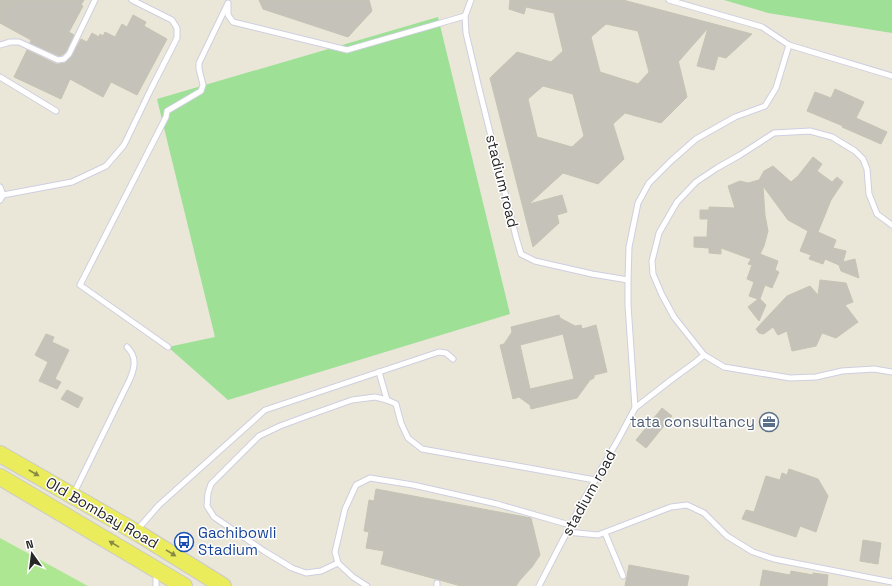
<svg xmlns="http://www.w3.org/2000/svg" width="892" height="586" viewBox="0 0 892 586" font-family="'Space Grotesk',sans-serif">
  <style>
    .green { fill: #9de096 }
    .pitch { fill: #aee792 }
    .building { fill: #c5c3b9; stroke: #c5c3b3; fill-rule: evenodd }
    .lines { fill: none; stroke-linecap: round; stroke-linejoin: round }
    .lane-casing { stroke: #cfcee0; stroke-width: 7 }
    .primary-casing { stroke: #cbcbcb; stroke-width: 18 }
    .lane { stroke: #fff; stroke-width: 5 }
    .primary { stroke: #eaec5c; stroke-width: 16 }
    .oneway { fill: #888a42 }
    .labels { text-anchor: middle; stroke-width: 3; stroke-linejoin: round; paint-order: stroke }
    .street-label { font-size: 15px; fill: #272727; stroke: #fff }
    .service-label { font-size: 15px; fill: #4e5e75; stroke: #fff; text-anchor: end }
    .transit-label { font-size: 15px; fill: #164399; stroke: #fff; text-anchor: start }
  </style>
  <rect width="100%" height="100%" fill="#eae7d9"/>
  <g class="green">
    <path d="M 724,0 L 892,0 L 892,33 L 768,13 Z"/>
    <path d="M 438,17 L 510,314 L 228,400 L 168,347 L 215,337 L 157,99 Z"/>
  </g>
  <path class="pitch" d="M 0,538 L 88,586 L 0,586 Z"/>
  <g class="building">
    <path d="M 0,0 L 84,0 L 81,5 L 83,6 L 69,32 L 74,35 L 66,52 L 62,55 L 59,56 L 30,43 L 31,40 L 0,23 Z"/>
    <path d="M 259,0 L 369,0 L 372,11 L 348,37 L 263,9 Z"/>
    <path d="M 510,0 L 623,0 L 752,34 L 726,58 L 718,56 L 714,70 L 697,66 L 708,28 L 679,61 L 678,60 L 687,97 L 661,123 L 625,113 L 613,124 L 624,159 L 598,184 L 563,173 L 529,204 L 562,195 L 567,212 L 557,215 L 559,223 L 533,247 L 490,78 L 517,52 L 551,62 L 563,51 L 554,13 L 526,7 L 524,14 L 509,9 ZM 606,24 L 638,31 L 649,72 L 638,84 L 600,72 L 591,37 ZM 543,86 L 573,94 L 584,136 L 572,147 L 537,137 L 528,99 Z"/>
    <path d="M 133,15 L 146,22 L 144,26 L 167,39 L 137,95 L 111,82 L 103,97 L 70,79 L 61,99 L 14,77 L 27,50 L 56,64 L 65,63 L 72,56 L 81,39 L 87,42 L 92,33 L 99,37 L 100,34 L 103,36 L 105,32 L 115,37 L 122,24 L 127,27 Z"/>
    <path d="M 835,89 L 864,102 L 856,118 L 887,132 L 881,144 L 842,127 L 843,126 L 807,111 L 815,92 L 831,98 Z"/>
    <path d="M 813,157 L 822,164 L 817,171 L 832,182 L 837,177 L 843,182 L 831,200 L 818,232 L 836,240 L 833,248 L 846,251 L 843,262 L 855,259 L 859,278 L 841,271 L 839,265 L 825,259 L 823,264 L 809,259 L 811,255 L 800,251 L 808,231 L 788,220 L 763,186 L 765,215 L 768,231 L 764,246 L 760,254 L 778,261 L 775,270 L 779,272 L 772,288 L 765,285 L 760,299 L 766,305 L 759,321 L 748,307 L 758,299 L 749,296 L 754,282 L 747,279 L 752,265 L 748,264 L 751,259 L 721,248 L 721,254 L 709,253 L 709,248 L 694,247 L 694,237 L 707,237 L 708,219 L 700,219 L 700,210 L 709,210 L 709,207 L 735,208 L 728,186 L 740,181 L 748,183 L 759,180 L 764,171 L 773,166 L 791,182 L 798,176 Z"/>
    <path d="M 820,280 L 846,283 L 853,302 L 845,305 L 858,322 L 836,338 L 822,333 L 816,346 L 792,351 L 787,331 L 778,335 L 773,327 L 765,333 L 763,334 L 759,333 L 756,329 L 787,296 L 810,286 L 818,295 Z"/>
    <path d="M 559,315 L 560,318 L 575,326 L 581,325 L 582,329 L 596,325 L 607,372 L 594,375 L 594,378 L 590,380 L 577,398 L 531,409 L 530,405 L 519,397 L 513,399 L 500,345 L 504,344 L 512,332 L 511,327 ZM 563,334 L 574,379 L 530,389 L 520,345 Z"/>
    <path d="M 46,334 L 54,337 L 52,342 L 69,350 L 55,379 L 61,382 L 57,389 L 39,381 L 48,362 L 35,355 Z"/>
    <path d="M 67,390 L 83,398 L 78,408 L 61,399 Z"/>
    <path d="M 662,408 L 672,416 L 646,448 L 636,440 Z"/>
    <path d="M 789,469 L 818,479 L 828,496 L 816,532 L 800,526 L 796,537 L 742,519 L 746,510 L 754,512 L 766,476 L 780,480 L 782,473 L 787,475 Z"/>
    <path d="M 376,489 L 531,518 L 540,555 L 532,567 L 520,580 L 516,586 L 461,586 L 381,564 L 384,551 L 366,548 L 369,532 L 364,531 L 369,500 L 374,501 Z"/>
    <path d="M 863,540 L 881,543 L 878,564 L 860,561 Z"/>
    <path d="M 629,565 L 689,576 L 687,586 L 625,586 Z"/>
    <path d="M 763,570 L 790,575 L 791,571 L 813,575 L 813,573 L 828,575 L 827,586 L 760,586 Z"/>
  </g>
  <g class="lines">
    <g class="lane-casing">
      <g id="lane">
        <path d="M 471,0 L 465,16 L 466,33 L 478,84 L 516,237 L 521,254 L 535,261 L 592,274 L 628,280"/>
        <path d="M 228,5 L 228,15 L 233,22 L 347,50 L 465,16"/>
        <path d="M 0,45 L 10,42 L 19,42 L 58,60 L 64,59 L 69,54 L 95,0"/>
        <path d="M 789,45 L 892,76"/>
        <path d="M 0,77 L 56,111"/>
        <path d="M 0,187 L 3,195 L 0,200"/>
        <path d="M 3,195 L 72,182 L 106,166 L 124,145 L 151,89 L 177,38 L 177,28 L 172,20 L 132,0"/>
        <path d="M 168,347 L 80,285 L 166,117 L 167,111 L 201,91 L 203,85 L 199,69 L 199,63 L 228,3"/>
        <path d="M 704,355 L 724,367 L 790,378 L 816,377 L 842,371 L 874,369 L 892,372"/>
        <path d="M 379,372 L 387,400"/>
        <path d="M 635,408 L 671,380 L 697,361 L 704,355 L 674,317 L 662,295 L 653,274 L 652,261 L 659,233 L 677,202 L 696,182 L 717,168 L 740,155 L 774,133 L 810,131 L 832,137 L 855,151 L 863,159 L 867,169 L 869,194 L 877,214 L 892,225"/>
        <path d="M 73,495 L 130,379 C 135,367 137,357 127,347"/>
        <path d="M 137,530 L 159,505 L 265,410 L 439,352 L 446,353 L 453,359"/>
        <path d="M 567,532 L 598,535 L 671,507 L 687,505 L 704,513 L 727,536 L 753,552 L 774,559 L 892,582"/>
        <path d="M 605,533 L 623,576"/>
        <path d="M 338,563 L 321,571 L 306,573 L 292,568 L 264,551 L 214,517 L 207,506 L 208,493 L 211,484 L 259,436 L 280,426 L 307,416 L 352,400 L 375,397 L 387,400 L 396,404 L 401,423 L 408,438 L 422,449 L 595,480"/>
        <path d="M 156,586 L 156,573"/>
        <path d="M 367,586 L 353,577 L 338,563 L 335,552 L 345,509 L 356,485 L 370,478 L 413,485 L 497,504 L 570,525"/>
        <path d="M 437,586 L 437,583"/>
        <path d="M 539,586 L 583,501 L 619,438 L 635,408 L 628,305 L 628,280 L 629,247 L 638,203 L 649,183 L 671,161 L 696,139 L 735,117 L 765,106 L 776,88 L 789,45 L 762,27 L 669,0"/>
      </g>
    </g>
    <g class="primary-casing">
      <g id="primary">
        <path d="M 0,454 L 141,535 L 223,586"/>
        <path d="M 0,477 L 184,586"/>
      </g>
    </g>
    <use href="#lane" class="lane"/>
    <use href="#primary" class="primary"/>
  </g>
  <defs><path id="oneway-solid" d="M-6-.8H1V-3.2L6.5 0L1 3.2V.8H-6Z"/></defs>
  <g class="oneway">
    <use href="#oneway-solid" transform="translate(34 473) rotate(30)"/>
    <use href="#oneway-solid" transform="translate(114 544) rotate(-149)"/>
    <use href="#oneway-solid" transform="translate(171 553) rotate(32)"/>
  </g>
  <defs>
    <g id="office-ring" transform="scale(1)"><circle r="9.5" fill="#fff" stroke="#5c6f8a" stroke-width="1.5"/><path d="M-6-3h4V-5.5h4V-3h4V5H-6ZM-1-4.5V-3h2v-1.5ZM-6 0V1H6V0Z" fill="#5c6f8a"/></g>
    <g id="bus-ring" transform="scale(1)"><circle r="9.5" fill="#fff" stroke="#1a4fb4" stroke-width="1.5"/><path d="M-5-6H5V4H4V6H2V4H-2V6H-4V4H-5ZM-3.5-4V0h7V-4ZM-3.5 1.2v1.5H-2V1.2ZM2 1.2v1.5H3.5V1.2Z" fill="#1a4fb4"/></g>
  </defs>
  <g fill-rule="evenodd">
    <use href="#office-ring" x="769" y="422"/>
    <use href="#bus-ring" x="184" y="542"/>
  </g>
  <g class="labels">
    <g class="street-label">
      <text transform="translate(502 181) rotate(76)" y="5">stadium road</text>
      <text transform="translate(589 493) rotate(-61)" y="5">stadium road</text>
      <text transform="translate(102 513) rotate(30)" y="5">Old Bombay Road</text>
    </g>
    <g class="service-label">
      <text x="755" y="427">tata consultancy</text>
    </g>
    <g class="transit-label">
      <text x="198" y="538">Gachibowli<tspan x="198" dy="17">Stadium</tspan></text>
    </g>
  </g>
  <g transform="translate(32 554) rotate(346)" stroke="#ffffff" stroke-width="3" paint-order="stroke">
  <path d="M0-3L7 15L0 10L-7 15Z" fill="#272727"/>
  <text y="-6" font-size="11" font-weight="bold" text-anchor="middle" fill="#272727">N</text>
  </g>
</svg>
